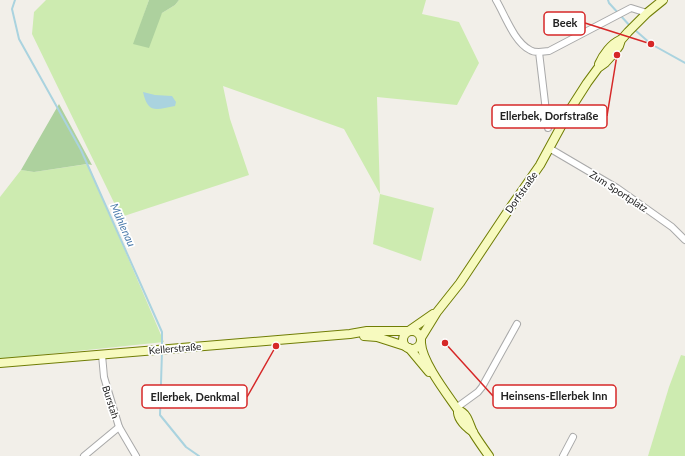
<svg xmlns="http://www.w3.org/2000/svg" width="685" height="456" viewBox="0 0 685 456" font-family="Lato,sans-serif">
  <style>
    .grass { fill: #cdebb0 }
    .forest { fill: #add19e }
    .water { fill: #aad3df }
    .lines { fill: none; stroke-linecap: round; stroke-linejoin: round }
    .stream { stroke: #aad3df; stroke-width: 2 }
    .street-casing { stroke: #a9a9a9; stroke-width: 8 }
    .secondary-casing { stroke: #707d05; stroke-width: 10 }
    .street { stroke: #fff; stroke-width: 6 }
    .secondary { stroke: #f7fabf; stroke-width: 8 }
    .labels { text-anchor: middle; stroke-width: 3.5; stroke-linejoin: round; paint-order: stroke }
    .street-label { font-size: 10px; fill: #222; stroke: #fff }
    .water-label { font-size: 11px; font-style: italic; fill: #4a7aab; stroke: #fff }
    .leader { fill: none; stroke: #d62828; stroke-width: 1.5 }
    .callout-dot { fill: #d62828; stroke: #fff; stroke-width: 1.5 }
    .callout { fill: #fff; stroke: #d62828; stroke-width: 1.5 }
    .callout-label { font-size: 11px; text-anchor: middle; font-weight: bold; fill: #222 }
  </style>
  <rect width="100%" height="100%" fill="#f2efe9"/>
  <g class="grass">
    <path d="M 46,0 L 149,0 L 134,44 L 162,13 L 175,5 L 179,0 L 426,0 L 422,14 L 459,22 L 479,63 L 457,105 L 377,97 L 380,194 L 434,208 L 421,261 L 373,244 L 380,194 L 344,129 L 223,86 L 230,119 L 249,175 L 121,217 L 32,34 L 34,12 Z"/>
    <path d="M 88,164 L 164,342 L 0,359 L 0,197 L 21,170 L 34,172 Z"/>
    <path d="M 681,355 L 685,356 L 685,456 L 648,456 L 669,387 Z"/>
  </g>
  <g class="forest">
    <path d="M 149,0 L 179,0 L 175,5 L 162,13 L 149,48 L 133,44 Z"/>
    <path d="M 59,104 L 92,165 L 87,164 L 34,172 L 21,170 Z"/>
  </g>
  <path class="water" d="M 143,92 L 155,95 L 172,96 L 176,102 L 175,106 C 157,109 148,115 143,92 Z"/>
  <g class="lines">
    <g class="stream">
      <path d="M 15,0 L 12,9 L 19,39 L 81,150 L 162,332 L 162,347"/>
      <path d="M 608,0 L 609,3 L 631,27"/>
      <path d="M 635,30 L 651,44 L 685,63"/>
      <path d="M 162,351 L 160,415 L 186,447 L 199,456"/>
    </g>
    <g class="street-casing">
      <g id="street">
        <path d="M 496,0 C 505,15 514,42 530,50 C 533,52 536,52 539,52 L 548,128"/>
        <path d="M 539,52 L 549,51 L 631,8 L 647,13"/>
        <path d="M 549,148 L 617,188 L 672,227 L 685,240"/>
        <path d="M 102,355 L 104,377 L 119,427 L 136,456"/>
        <path d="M 456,408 L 478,392 L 482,387 L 517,324"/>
        <path d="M 84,456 L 119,427"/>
        <path d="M 563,456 L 573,437"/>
      </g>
    </g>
    <g class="secondary-casing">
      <g id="secondary">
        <path d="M 599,64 C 603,55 611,44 620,40"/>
        <path d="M 410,330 L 433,314"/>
        <circle cx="412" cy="340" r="9"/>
        <path d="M 364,336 L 377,337 L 405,346"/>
        <path d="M 421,338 L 437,312 L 460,283 L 508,211 L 540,165 L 571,108 L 587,83 L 598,68 L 605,63 L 614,53 L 619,46 L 621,40 L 628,32 L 647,13 L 663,0"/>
        <path d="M 421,343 C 422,362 447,394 458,410 C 457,419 466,427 473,432"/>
        <path d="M 409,348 L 429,372"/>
        <path d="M 0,363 L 350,334 L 367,331 L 408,331"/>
        <path d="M 458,410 C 469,414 469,426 474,434 C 479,442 484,449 489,456"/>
      </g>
    </g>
    <use href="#street" class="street"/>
    <use href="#secondary" class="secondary"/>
  </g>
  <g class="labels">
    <g class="street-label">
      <text transform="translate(619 191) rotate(33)" y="4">Zum Sportplatz</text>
      <text transform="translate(521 192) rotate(-55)" y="4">Dorfstraße</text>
      <text transform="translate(175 348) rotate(-5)" y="4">Kellerstraße</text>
      <text transform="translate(111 402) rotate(72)" y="4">Burstah</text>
    </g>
    <g class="water-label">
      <text transform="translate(123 225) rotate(66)" y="4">Mühlenau</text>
    </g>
  </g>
  <path class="leader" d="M651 44L585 23M617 55L607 116M445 343L493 396M276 346L247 397"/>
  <g class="callout-dot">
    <circle cx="651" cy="44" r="4"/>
    <circle cx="617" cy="55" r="4"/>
    <circle cx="445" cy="343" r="4"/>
    <circle cx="276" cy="346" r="4"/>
  </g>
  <g class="callout">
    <rect x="544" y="12" width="41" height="23" rx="4"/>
    <rect x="492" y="105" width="115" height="23" rx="4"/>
    <rect x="493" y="385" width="123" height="23" rx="4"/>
    <rect x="142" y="385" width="105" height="23" rx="4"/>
  </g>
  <g class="callout-label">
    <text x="565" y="27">Beek</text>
    <text x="549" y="120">Ellerbek, Dorfstraße</text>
    <text x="554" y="400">Heinsens-Ellerbek Inn</text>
    <text x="195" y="401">Ellerbek, Denkmal</text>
  </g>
</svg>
